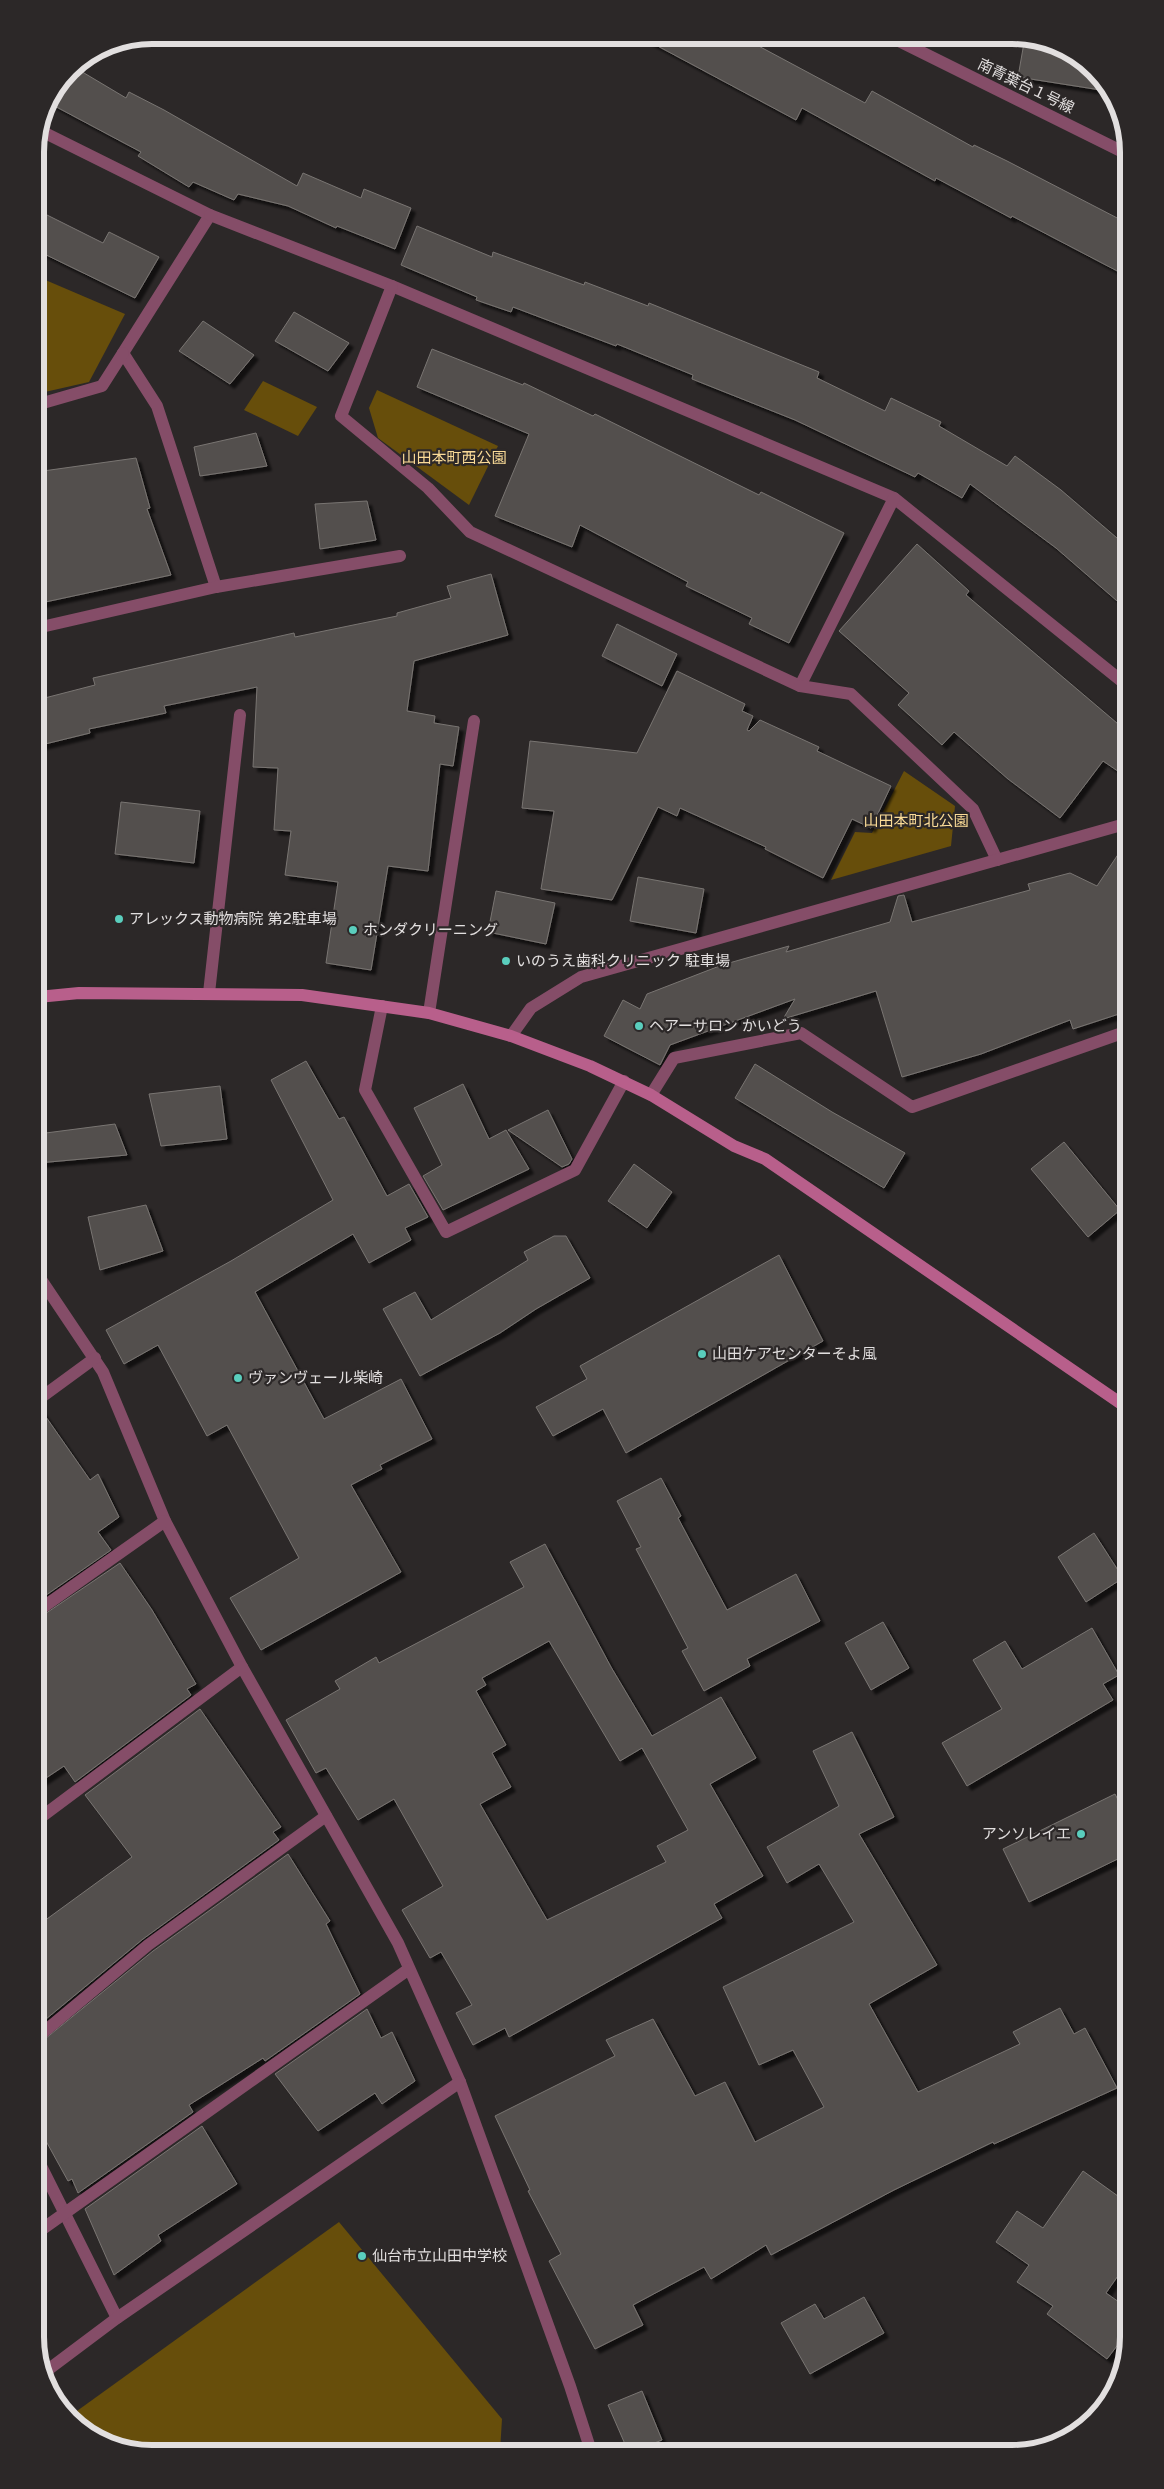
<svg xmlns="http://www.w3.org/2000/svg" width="1164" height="2489" viewBox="0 0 1164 2489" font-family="'Varela Round','Noto Sans JP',sans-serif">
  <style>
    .green { fill: #674e0b }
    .building { fill: #534f4d; stroke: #797572; fill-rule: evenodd; filter: url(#shadow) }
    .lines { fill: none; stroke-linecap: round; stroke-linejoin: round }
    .street { stroke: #854d68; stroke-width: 12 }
    .secondary { stroke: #b85f8b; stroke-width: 12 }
    .poi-dot { fill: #5acebd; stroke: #2c2828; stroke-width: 2 }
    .labels { text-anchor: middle; stroke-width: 4.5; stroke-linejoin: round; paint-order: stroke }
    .street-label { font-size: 15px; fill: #e2dfdf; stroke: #2c2828 }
    .park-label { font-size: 15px; fill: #fadb97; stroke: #2c2828 }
    .poi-label { font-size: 15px; fill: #e2dfdf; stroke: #2c2828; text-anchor: start }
    .rim { fill: none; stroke: #e2dfdf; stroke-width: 6 }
  </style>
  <defs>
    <filter id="shadow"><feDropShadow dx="4.5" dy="4.5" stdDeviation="1" flood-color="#0009"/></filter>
  </defs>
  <rect width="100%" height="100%" fill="#2c2828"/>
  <g class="green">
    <path d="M 36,276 L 125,314 L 89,382 L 36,394 Z"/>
    <path d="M 263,381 L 317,407 L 298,436 L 244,410 Z"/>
    <path d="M 377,390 L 498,446 L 469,505 L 378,438 L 369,408 Z"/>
    <path d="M 904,771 L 955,806 L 951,846 L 831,880 L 855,832 L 872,833 Z"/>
    <path d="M 339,2222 L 502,2419 L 500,2451 L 144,2454 L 80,2430 L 70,2416 Z"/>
  </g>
  <g class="building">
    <path d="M 637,35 L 738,35 L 865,103 L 872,91 L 973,147 L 974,145 L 1007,161 L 1123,221 L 1123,274 L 1012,216 L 1011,218 L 936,178 L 935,181 L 802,108 L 796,120 Z"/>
    <path d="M 1025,37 L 1084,59 L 1107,91 L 1018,77 Z"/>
    <path d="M 79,70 L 126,98 L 129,92 L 164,110 L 297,186 L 303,173 L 361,198 L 364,189 L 411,208 L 395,249 L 337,226 L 336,228 L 288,206 L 238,194 L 234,200 L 193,182 L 189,187 L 138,156 L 141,152 L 47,102 L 64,77 L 73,82 Z"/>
    <path d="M 35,209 L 103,243 L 109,232 L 159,257 L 135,298 L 36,250 Z"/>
    <path d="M 417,226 L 492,257 L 493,252 L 584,285 L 585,282 L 648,306 L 649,303 L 819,372 L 817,378 L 885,411 L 891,398 L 941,422 L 939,426 L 1007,466 L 1015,456 L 1061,490 L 1124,544 L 1124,607 L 1056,548 L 970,484 L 962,498 L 918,473 L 915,477 L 795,420 L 692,379 L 693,375 L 617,344 L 616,346 L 513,307 L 511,312 L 476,300 L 477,297 L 401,265 Z"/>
    <path d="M 294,312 L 349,343 L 328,371 L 275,341 Z"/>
    <path d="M 203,321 L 254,355 L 230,384 L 179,351 Z"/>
    <path d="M 432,349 L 523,385 L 524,383 L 593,416 L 595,414 L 759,495 L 761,492 L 844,533 L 789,643 L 749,624 L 752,618 L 686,586 L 688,582 L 580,525 L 572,547 L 495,516 L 529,434 L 417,387 Z"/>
    <path d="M 256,433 L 267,466 L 200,476 L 194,447 Z"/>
    <path d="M 136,458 L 150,508 L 147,509 L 171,575 L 36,604 L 36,472 Z"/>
    <path d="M 367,501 L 376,540 L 320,549 L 315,504 Z"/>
    <path d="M 917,544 L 969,591 L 966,595 L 1124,729 L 1125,776 L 1103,761 L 1060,818 L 1008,779 L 954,732 L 942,745 L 898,705 L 909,693 L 839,631 Z"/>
    <path d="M 491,574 L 508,635 L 414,661 L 407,711 L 435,716 L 434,723 L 459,727 L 453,766 L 440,764 L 428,871 L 388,866 L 371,970 L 326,963 L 338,882 L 285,875 L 291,831 L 274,830 L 278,768 L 253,767 L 257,687 L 164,706 L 166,713 L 89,729 L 90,733 L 37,746 L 37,700 L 95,685 L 93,678 L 294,633 L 295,637 L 397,616 L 397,613 L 451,598 L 447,586 Z"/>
    <path d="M 617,624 L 677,654 L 662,686 L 602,656 Z"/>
    <path d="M 677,671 L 745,704 L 742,711 L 753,716 L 747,730 L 749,731 L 760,720 L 819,747 L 817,751 L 891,786 L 871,828 L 852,819 L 823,878 L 765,849 L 766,847 L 680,808 L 677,816 L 658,807 L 612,900 L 541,889 L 554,811 L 522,808 L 530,741 L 637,753 Z"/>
    <path d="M 121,802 L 200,811 L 194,863 L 115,854 Z"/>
    <path d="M 1125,844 L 1125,1012 L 1073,1029 L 1070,1020 L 981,1054 L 902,1077 L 876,991 L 783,1019 L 795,999 L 670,1045 L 660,1065 L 604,1036 L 623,1000 L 640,1009 L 647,994 L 722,965 L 789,946 L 786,952 L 890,922 L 898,896 L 904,895 L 912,922 L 1030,890 L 1028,884 L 1070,873 L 1097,886 Z"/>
    <path d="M 638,877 L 704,889 L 696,933 L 630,921 Z"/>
    <path d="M 496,891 L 555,903 L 546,944 L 488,932 Z"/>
    <path d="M 306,1061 L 339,1119 L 344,1117 L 387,1196 L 409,1184 L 428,1217 L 405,1228 L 411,1240 L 369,1263 L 353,1234 L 255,1292 L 324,1419 L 401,1379 L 432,1439 L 380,1465 L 382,1469 L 351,1485 L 401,1572 L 261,1650 L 230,1598 L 299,1558 L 227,1425 L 207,1436 L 158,1345 L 124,1364 L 106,1330 L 231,1261 L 333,1200 L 271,1080 Z"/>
    <path d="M 755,1064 L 832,1112 L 905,1153 L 884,1188 L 735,1098 Z"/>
    <path d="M 463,1084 L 489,1139 L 506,1130 L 529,1169 L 443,1210 L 423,1176 L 442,1165 L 414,1108 Z"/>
    <path d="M 220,1086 L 227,1139 L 161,1146 L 149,1094 Z"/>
    <path d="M 548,1110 L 572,1159 L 569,1164 L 562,1167 L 508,1130 Z"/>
    <path d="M 115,1124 L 127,1155 L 38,1163 L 38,1134 Z"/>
    <path d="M 1064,1142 L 1120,1210 L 1088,1237 L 1031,1169 Z"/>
    <path d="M 634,1164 L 672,1192 L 647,1228 L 608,1201 Z"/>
    <path d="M 146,1205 L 163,1251 L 100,1270 L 88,1217 Z"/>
    <path d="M 554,1236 L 566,1236 L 590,1278 L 536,1309 L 500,1333 L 420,1376 L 383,1309 L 415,1292 L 431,1320 L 528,1260 L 524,1252 Z"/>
    <path d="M 779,1255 L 823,1341 L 626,1453 L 603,1409 L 553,1436 L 536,1407 L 587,1379 L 580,1366 Z"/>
    <path d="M 39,1407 L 90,1480 L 98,1474 L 119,1517 L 98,1532 L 111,1550 L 39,1600 Z"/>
    <path d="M 661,1478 L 681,1516 L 678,1518 L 727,1610 L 796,1574 L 820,1621 L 747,1659 L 750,1666 L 704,1691 L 682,1651 L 688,1648 L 636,1549 L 641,1547 L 617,1501 Z"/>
    <path d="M 1094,1533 L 1123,1578 L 1086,1602 L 1058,1557 Z"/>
    <path d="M 545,1544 L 611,1667 L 652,1736 L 721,1697 L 756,1758 L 710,1784 L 763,1876 L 714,1904 L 722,1918 L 509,2037 L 505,2028 L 473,2045 L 456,2013 L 472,2005 L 441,1952 L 430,1958 L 402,1910 L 443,1886 L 394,1799 L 358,1820 L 326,1768 L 316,1773 L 286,1720 L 340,1689 L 335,1681 L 376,1657 L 379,1663 L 524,1587 L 510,1562 ZM 549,1641 L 620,1761 L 642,1748 L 688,1830 L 657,1846 L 666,1862 L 547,1920 L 480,1804 L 511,1787 L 492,1753 L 506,1745 L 476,1691 L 486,1685 L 482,1678 Z"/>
    <path d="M 120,1563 L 152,1610 L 196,1684 L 187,1689 L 191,1695 L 75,1782 L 64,1766 L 40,1782 L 39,1618 Z"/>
    <path d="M 883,1622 L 909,1668 L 871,1690 L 845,1643 Z"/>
    <path d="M 1092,1628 L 1119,1675 L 1103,1684 L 1113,1700 L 967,1786 L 942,1743 L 1002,1709 L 973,1660 L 1005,1641 L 1022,1669 Z"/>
    <path d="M 200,1709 L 281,1827 L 273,1832 L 279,1840 L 143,1939 L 40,2024 L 40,1924 L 132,1857 L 85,1795 Z"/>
    <path d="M 852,1732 L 894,1817 L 859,1834 L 937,1965 L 869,2004 L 918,2092 L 1020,2044 L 1013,2032 L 1060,2008 L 1074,2034 L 1085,2028 L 1117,2088 L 994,2144 L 993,2142 L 894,2190 L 771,2255 L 766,2245 L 711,2279 L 704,2267 L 633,2305 L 643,2325 L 595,2349 L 549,2261 L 561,2254 L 528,2191 L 530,2190 L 495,2116 L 615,2056 L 606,2040 L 653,2019 L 695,2096 L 725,2082 L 755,2142 L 824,2107 L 793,2050 L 759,2065 L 723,1987 L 854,1922 L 819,1864 L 787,1883 L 767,1847 L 839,1806 L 813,1751 Z"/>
    <path d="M 1115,1794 L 1128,1819 L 1128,1854 L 1029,1902 L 1003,1849 Z"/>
    <path d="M 288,1854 L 330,1921 L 326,1924 L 360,1994 L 265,2061 L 263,2058 L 189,2105 L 193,2112 L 78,2193 L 72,2179 L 68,2181 L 41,2132 L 40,2043 L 153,1951 Z"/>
    <path d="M 367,2009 L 381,2038 L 392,2032 L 415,2081 L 382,2104 L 375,2093 L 318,2131 L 275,2074 Z"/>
    <path d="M 202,2126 L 237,2184 L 158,2235 L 161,2241 L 114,2275 L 85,2209 Z"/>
    <path d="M 1083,2171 L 1129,2204 L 1129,2260 L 1106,2293 L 1129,2309 L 1129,2330 L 1107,2359 L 1047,2314 L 1053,2306 L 1017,2282 L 1029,2265 L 996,2242 L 1017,2211 L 1043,2228 Z"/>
    <path d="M 864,2297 L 884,2333 L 810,2374 L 781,2323 L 815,2304 L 824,2319 Z"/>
    <path d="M 642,2391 L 662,2440 L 637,2450 L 628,2451 L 608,2405 Z"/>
  </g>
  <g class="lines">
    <g class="street">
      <path d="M 887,35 L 1123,152"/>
      <path d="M 39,130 L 210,215 L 123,353 L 157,406 L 216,587"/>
      <path d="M 210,215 L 392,286 L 894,498 L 1124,683"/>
      <path d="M 392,286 L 341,416 L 428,488 L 470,532 L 800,686 L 894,498"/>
      <path d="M 36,405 L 102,386 L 123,353"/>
      <path d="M 37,628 L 216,587 L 400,556"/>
      <path d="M 800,686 L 851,694 L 973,809 L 997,860"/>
      <path d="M 209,993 L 240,715"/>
      <path d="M 382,1006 L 365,1090 L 446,1232 L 575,1170 L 624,1081"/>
      <path d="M 429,1013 L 474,721"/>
      <path d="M 511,1036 L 531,1008 L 581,977 L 1125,824"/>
      <path d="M 651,1095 L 674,1058 L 801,1033 L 912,1107 L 1125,1032"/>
      <path d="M 38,1275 L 103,1372 L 165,1521 L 242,1667 L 398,1943 L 460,2082 L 570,2386 L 591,2451"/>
      <path d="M 39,1399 L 95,1358"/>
      <path d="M 39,1610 L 165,1521"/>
      <path d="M 40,1818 L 242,1667"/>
      <path d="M 40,2035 L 148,1945 L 326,1816"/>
      <path d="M 41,2166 L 117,2318"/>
      <path d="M 41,2230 L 409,1969"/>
      <path d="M 41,2375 L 117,2318 L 460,2082"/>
    </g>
    <path class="secondary" d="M 38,997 L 79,993 L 302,995 L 429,1013 L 511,1036 L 590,1066 L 651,1095 L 734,1146 L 765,1159 L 1126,1407"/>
  </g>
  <g class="poi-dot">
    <circle cx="119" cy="919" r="5"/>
    <circle cx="353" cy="930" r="5"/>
    <circle cx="506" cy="961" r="5"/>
    <circle cx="639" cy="1026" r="5"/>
    <circle cx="702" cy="1354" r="5"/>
    <circle cx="238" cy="1378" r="5"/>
    <circle cx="1081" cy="1834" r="5"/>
    <circle cx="362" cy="2256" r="5"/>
  </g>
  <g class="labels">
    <g class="street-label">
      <text transform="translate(1026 86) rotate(26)" y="5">南青葉台１号線</text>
    </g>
    <g class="park-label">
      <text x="454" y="463">山田本町西公園</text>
      <text x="916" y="826">山田本町北公園</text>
    </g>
    <g class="poi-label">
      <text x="129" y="924">アレックス動物病院 第2駐車場</text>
      <text x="363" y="935">ホンダクリーニング</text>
      <text x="516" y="966">いのうえ歯科クリニック 駐車場</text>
      <text x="649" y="1031">ヘアーサロン かいどう</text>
      <text x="712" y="1359">山田ケアセンターそよ風</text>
      <text x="248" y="1383">ヴァンヴェール柴崎</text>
      <text x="1071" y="1839" text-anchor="end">アンソレイエ</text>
      <text x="372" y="2261">仙台市立山田中学校</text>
    </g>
  </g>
  <path d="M0 0H1164V2489H0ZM152 44H1012A108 108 0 0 1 1120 152V2337A108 108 0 0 1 1012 2445H152A108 108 0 0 1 44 2337V152A108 108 0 0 1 152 44Z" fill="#2c2828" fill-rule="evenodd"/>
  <path class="rim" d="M152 44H1012A108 108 0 0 1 1120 152V2337A108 108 0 0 1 1012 2445H152A108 108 0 0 1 44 2337V152A108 108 0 0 1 152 44Z"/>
</svg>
